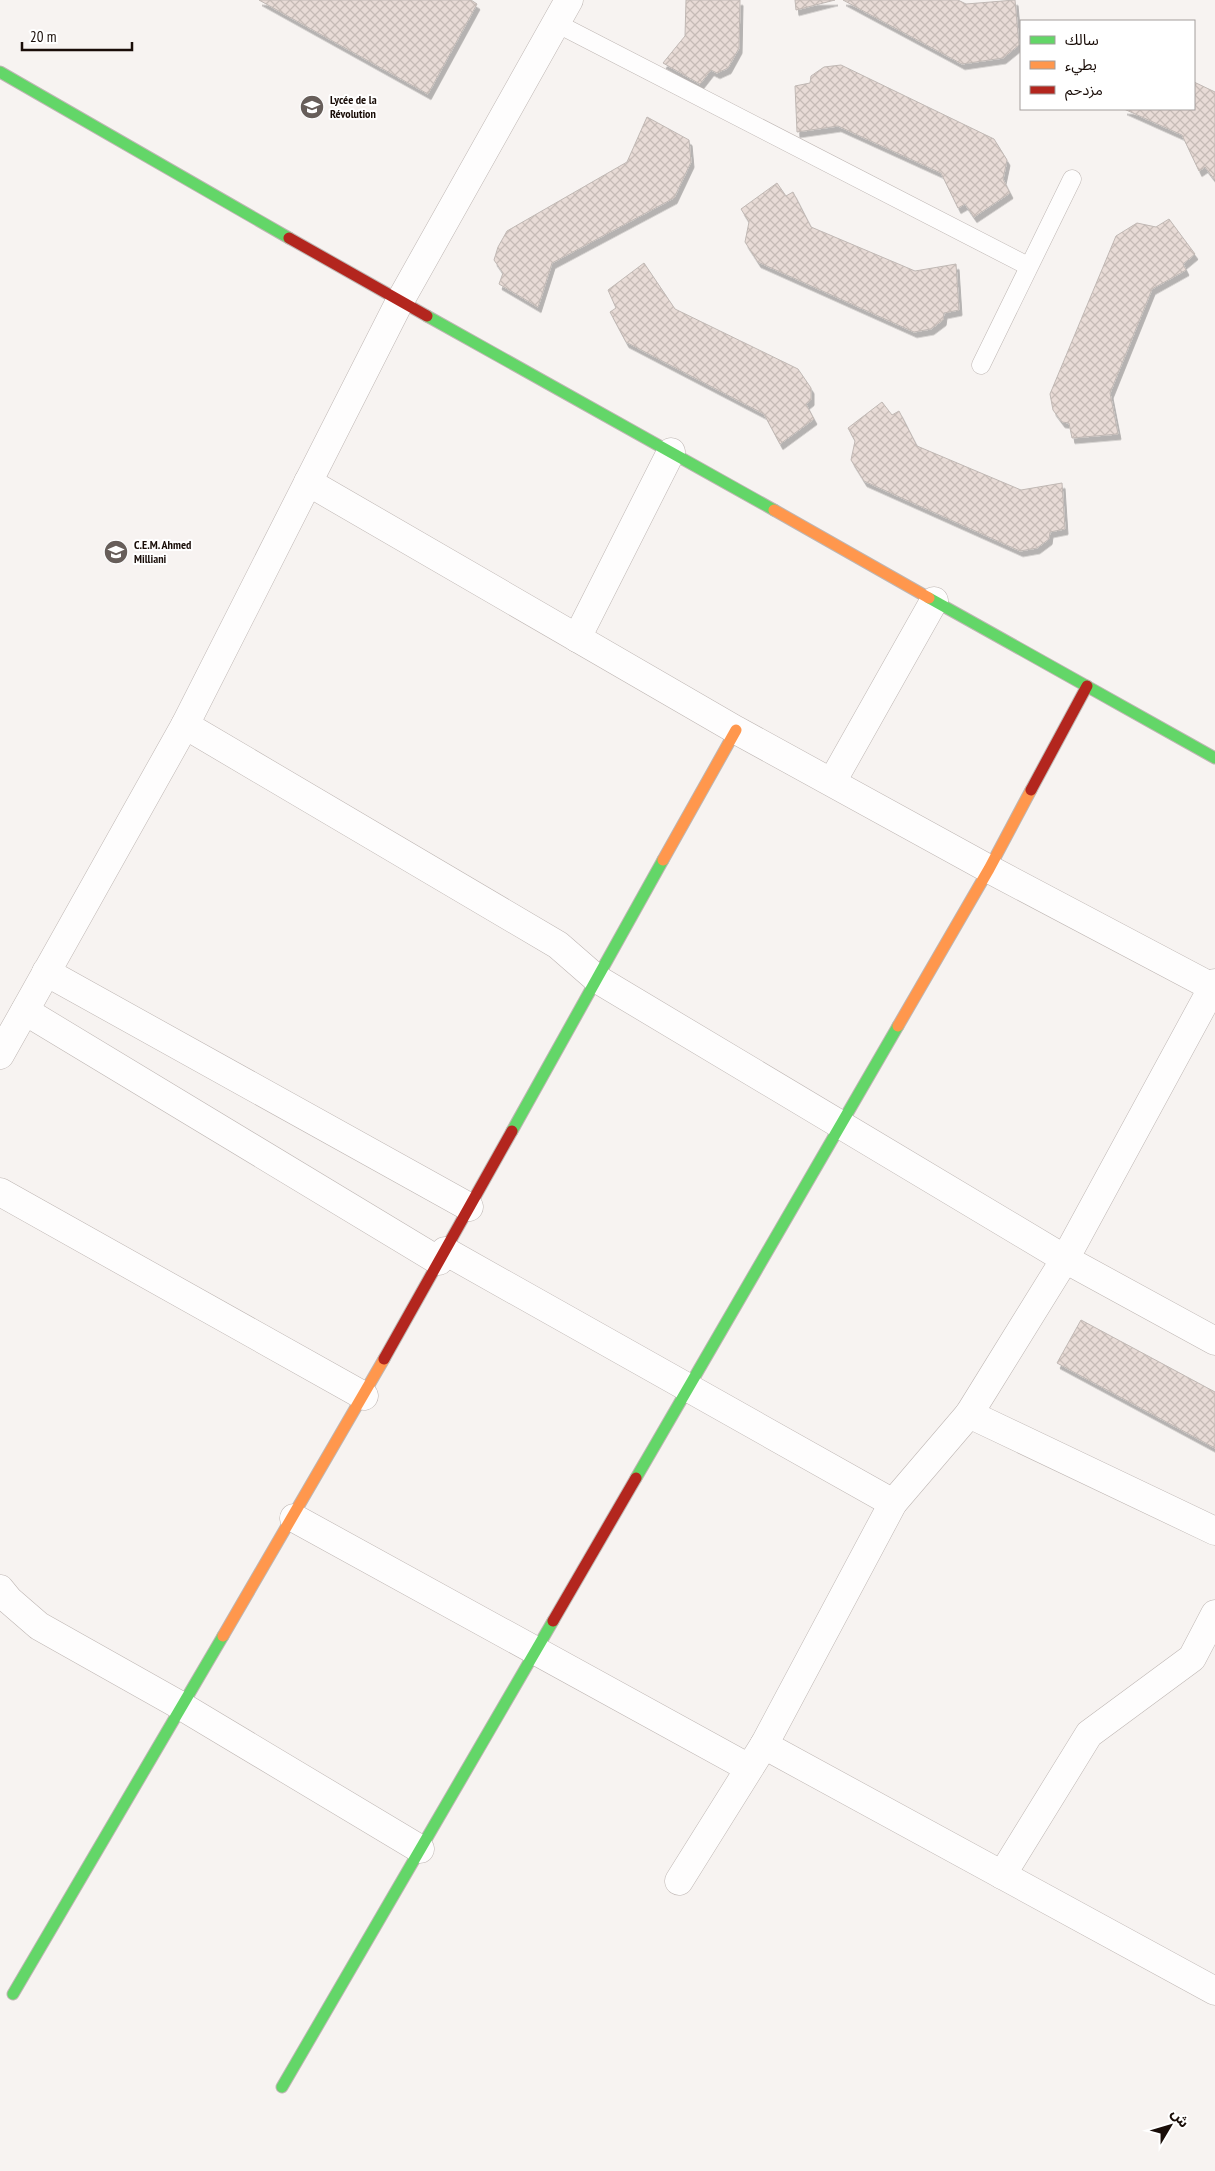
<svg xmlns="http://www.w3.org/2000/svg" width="1215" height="2171" viewBox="0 0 1215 2171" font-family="'PT Sans Narrow','Noto Sans Arabic',sans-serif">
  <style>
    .building { fill: url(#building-cross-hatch); stroke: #c0b8b4; filter: url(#shadow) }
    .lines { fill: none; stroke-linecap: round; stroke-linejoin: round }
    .lane-casing { stroke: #beb6b3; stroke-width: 19 }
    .street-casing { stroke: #beb6b3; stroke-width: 29 }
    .fast-casing { stroke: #beb6b3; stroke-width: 13 }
    .slow-casing { stroke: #beb6b3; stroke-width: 13 }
    .jam-casing { stroke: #beb6b3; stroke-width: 13 }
    .lane { stroke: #fefdfd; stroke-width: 18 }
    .street { stroke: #fefdfd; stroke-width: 28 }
    .fast { stroke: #63d668; stroke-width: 11 }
    .slow { stroke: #ff974d; stroke-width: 11 }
    .jam { stroke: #b3261e; stroke-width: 11 }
    .labels { text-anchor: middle; stroke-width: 4; stroke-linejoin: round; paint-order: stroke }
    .poi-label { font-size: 12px; font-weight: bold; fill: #190d08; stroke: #fff; text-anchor: start }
  </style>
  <defs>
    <pattern id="building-cross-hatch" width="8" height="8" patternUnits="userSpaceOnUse" patternTransform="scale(1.25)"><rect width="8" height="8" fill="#e8dbd6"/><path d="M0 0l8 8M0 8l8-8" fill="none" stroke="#c6bbb6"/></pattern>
    <filter id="shadow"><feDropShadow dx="3" dy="5.5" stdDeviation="0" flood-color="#0004"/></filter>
  </defs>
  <rect width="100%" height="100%" fill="#f7f3f1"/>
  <g class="building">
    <path d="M 259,0 L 471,0 L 477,4 L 428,94 Z"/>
    <path d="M 686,0 L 740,0 L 739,48 L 728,68 L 717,73 L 711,70 L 700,84 L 663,63 L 685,36 Z"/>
    <path d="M 795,0 L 835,0 L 796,10 Z"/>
    <path d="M 843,0 L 958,0 L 966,4 L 1015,0 L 1019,45 L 1003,58 L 962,64 Z"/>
    <path d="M 841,65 L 994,139 L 1007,160 L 1003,179 L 1010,193 L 974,217 L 965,204 L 958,208 L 941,173 L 838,126 L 797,132 L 795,86 L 810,83 L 811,76 L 824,67 Z"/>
    <path d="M 1194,82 L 1215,92 L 1215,180 L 1205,167 L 1199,171 L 1182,135 L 1124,109 L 1194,109 Z"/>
    <path d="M 647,117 L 689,140 L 691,162 L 674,198 L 552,263 L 538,307 L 499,284 L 503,273 L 494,260 L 498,247 L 507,231 L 627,162 Z"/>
    <path d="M 777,183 L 786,196 L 793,192 L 811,227 L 915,271 L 956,264 L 959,310 L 944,313 L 943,320 L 931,329 L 914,332 L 758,262 L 745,242 L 749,222 L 741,209 Z"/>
    <path d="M 1169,219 L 1195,254 L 1183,264 L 1186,270 L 1152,289 L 1110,393 L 1118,434 L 1072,438 L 1069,423 L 1062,422 L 1053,410 L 1050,394 L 1116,236 L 1137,223 L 1156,227 Z"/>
    <path d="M 644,263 L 675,309 L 798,369 L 811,388 L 811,400 L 806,404 L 814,419 L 780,444 L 764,414 L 626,342 L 610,312 L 616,308 L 608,290 Z"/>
    <path d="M 882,402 L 892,415 L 899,411 L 917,446 L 1021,490 L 1062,483 L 1065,529 L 1050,532 L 1049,539 L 1037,548 L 1020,551 L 864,481 L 851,460 L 855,441 L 848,428 Z"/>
    <path d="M 1081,1320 L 1215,1392 L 1215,1448 L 1057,1363 Z"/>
  </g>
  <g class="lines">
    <g class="lane-casing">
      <g id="lane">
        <path d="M 556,23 L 1028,266"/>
        <path d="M 981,365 L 1072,179"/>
      </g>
    </g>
    <g class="street-casing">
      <g id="street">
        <path d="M 308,482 L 736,730 L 989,869 L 1212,987"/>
        <path d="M 577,638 L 671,452"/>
        <path d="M 185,725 L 558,945 L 597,979 L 1065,1259 L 1215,1341"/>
        <path d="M 832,782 L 934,601"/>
        <path d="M 46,972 L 469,1207"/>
        <path d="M 25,1011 L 439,1261"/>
        <path d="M 0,1055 L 185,725 L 400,301 L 569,0"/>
        <path d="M 0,1192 L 364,1396"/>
        <path d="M 445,1251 L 893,1503"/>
        <path d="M 969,1414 L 1215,1531"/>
        <path d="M 294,1518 L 749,1768"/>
        <path d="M 0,1589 L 9,1600 L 39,1626 L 183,1707 L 420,1849"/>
        <path d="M 764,1745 L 1215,1991"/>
        <path d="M 1002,1875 L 1089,1734 L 1192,1658 L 1215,1614"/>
        <path d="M 679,1881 L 764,1745 L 893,1503 L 969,1414 L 1065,1259 L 1215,983"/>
      </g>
    </g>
    <g class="fast-casing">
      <g id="fast">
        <path d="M 0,72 L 289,238"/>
        <path d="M 427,316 L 774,510"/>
        <path d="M 929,598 L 1215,758"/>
        <path d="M 512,1131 L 663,860"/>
        <path d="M 636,1478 L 898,1026"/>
        <path d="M 13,1994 L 223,1636"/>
        <path d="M 282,2087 L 553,1621"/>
      </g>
    </g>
    <g class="slow-casing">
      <g id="slow">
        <path d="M 774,510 L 929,598"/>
        <path d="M 663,860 L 736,730"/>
        <path d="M 898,1026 L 989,869 L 1031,790"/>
        <path d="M 223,1636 L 384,1359"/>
      </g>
    </g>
    <g class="jam-casing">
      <g id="jam">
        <path d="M 289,238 L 427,316"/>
        <path d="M 1031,790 L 1087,686"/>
        <path d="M 384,1359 L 512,1131"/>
        <path d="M 553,1621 L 636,1478"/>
      </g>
    </g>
    <use href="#lane" class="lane"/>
    <use href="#street" class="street"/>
    <use href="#fast" class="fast"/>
    <use href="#slow" class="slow"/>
    <use href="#jam" class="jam"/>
  </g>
  <defs>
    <g id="school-disc" transform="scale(1.25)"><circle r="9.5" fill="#675e5a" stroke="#fff"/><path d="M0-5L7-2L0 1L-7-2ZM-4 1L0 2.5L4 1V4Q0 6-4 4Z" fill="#fff"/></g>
  </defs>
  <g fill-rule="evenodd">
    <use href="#school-disc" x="312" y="107"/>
    <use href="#school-disc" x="116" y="552"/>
  </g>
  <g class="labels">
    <g class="poi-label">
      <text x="330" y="104">Lycée de la<tspan x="330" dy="14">Révolution</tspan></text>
      <text x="134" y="549">C.E.M. Ahmed<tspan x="134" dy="14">Milliani</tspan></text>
    </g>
  </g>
  <rect x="1020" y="20" width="175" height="90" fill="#ffffff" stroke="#a39e9c"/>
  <rect x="1030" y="36" width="25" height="8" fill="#63d668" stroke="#a39e9c"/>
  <text x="1065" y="45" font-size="15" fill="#190d08">سالك</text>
  <rect x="1030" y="61" width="25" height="8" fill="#ff974d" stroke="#a39e9c"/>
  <text x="1065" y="70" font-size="15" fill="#190d08">بطيء</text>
  <rect x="1030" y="86" width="25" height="8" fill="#b3261e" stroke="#a39e9c"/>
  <text x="1065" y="95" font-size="15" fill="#190d08">مزدحم</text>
  <g transform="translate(1170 2126) rotate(52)" stroke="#ffffff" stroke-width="4" paint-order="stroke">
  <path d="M0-4L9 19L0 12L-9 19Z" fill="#190d08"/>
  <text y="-8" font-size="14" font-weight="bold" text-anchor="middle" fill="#190d08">ش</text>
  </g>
  <path d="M22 42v8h110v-8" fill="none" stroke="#190d08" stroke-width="2.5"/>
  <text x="30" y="42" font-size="15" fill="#190d08" stroke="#ffffff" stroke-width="4" paint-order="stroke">20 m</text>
</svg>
